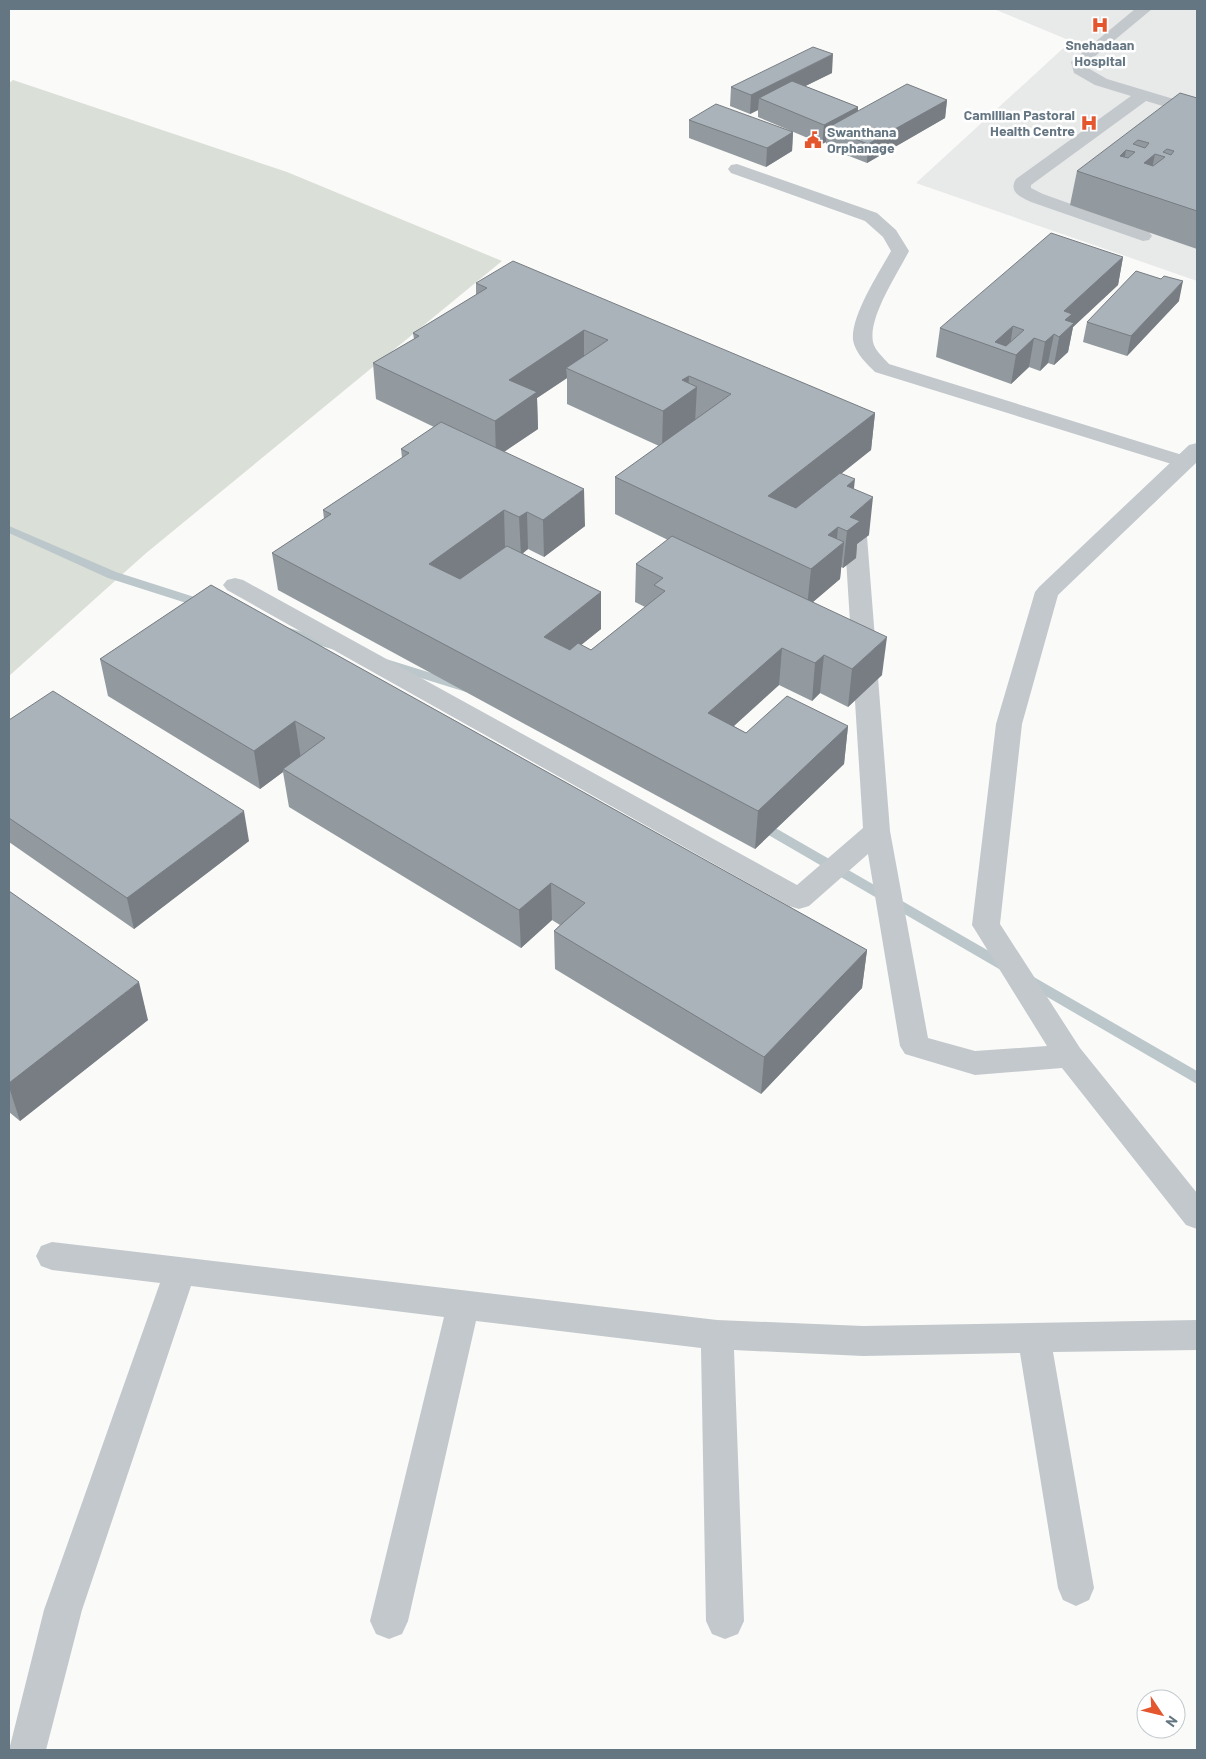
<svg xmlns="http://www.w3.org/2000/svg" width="1206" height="1759" viewBox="0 0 1206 1759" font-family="Barlow,sans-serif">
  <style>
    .built { fill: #e8e9e9 }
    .green { fill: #dadfd7 }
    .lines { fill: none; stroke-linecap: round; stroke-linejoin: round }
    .stream { fill: #bbc7cb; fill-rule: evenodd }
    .service { fill: #c3c8cc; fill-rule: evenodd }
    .minor { fill: #c3c8cc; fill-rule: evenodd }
    .wall { fill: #929a9f; fill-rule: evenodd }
    .shaded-wall { fill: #777d82 }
    .building { fill: #aab3b9; stroke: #777d82; fill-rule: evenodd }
    .labels { text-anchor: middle; stroke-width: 5; stroke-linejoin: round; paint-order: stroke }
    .far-poi-label { font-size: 14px; font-weight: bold; fill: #657683; stroke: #fff }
  </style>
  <rect width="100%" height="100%" fill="#fafaf8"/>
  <path class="built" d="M 994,9 L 1197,9 L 1197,281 L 916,183 L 1071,41 Z"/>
  <path class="green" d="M 13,80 L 287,172 L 502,261 L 145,554 L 9,676 L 9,83 Z"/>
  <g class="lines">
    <g class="stream">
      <path d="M 9,526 L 116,572 L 210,602 L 212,605 L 206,609 L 202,608 L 108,578 L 9,533 Z"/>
      <path d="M 286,627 L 339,643 L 341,646 L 335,650 L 282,634 L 280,631 Z"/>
      <path d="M 386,659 L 470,685 L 472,688 L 466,692 L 382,666 L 380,663 L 382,660 Z"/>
      <path d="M 758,818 L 1197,1071 L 1197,1084 L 753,826 L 751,823 L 753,820 Z"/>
    </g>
    <g class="service">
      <path d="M 1135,9 L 1152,9 L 1087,63 L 1088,68 L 1107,79 L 1197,106 L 1197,116 L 1146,101 L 1031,185 L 1031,188 L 1043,194 L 1149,232 L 1152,236 L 1149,240 L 1143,241 L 1031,202 C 1021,197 1008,192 1016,179 L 1131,96 L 1095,85 L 1074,73 L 1071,62 Z"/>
      <path d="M 737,164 L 877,213 L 896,230 L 909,251 C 898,273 868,317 873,342 C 875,351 883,357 889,364 L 1192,458 L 1196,462 L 1192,466 L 1185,468 L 1178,466 L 875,372 C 867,364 855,353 853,340 C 851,315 879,273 891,251 L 883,237 L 865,221 L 731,173 L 728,169 L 731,165 Z"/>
    </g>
    <g class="minor">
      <path d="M 1197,443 L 1197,462 L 1058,595 L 1022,724 L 1000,924 L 1080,1048 L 1197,1193 L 1197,1229 L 1186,1225 L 1062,1068 L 975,1075 L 905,1054 L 900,1046 L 868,854 L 809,906 L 799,909 L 789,906 L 227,590 L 223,585 L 227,580 L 235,578 L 243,580 L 797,885 L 863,828 L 843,511 L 846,506 L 854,504 L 862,506 L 865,511 L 890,831 L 928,1038 L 975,1051 L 1047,1046 L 972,925 L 996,724 L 1035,592 L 1039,587 L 1189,445 Z"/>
      <path d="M 52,1242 L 717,1320 L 863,1326 L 1197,1320 L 1197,1350 L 1053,1352 L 1094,1588 L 1089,1600 L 1076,1606 L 1063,1600 L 1058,1588 L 1020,1353 L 863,1356 L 734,1350 L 744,1621 L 738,1634 L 725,1639 L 712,1634 L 706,1621 L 701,1348 L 476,1321 L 408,1621 L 402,1634 L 389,1639 L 376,1634 L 370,1621 L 444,1317 L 191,1286 L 82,1610 L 46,1750 L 9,1750 L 44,1610 L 160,1283 L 52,1270 L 41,1266 L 36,1256 L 41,1246 Z"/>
    </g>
  </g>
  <g class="wall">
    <path d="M 832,73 L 805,86 L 858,107 L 858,111 L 947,100 L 945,118 L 867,163 L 826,147 L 826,142 L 822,144 L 758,117 L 758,110 L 750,114 L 730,106 L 731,87 Z"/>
    <path d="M 1197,98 L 1197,249 L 1070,205 L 1077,171 Z"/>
    <path d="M 689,120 L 793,132 L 792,151 L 766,167 L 689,138 Z"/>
    <path d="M 1123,257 L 1118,285 L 1073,327 L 1068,352 L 1054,365 L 1048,363 L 1040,371 L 1029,367 L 1011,384 L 936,357 L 940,328 Z"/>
    <path d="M 476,283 L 875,413 L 871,450 L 841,474 L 854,489 L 869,535 L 857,544 L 856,558 L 843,568 L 841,567 L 840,579 L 813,602 L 882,675 L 848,707 L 820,693 L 812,701 L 779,685 L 734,726 L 746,733 L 848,726 L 844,764 L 755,849 L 278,590 L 272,553 L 324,519 L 323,510 L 402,458 L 401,449 L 434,427 L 376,399 L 373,363 L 414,339 L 413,333 L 476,295 ZM 567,378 L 567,404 L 659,446 L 615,477 L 615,514 L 668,540 L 636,564 L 635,602 L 645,607 L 591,650 L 581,645 L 601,629 L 601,592 L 522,553 L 528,549 L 544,557 L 585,526 L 504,452 L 538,429 L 537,398 Z"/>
    <path d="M 1179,301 L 1127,356 L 1083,342 L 1087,322 Z"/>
    <path d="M 211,585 L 867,950 L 862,988 L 761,1094 L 555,969 L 554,931 L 560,925 L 552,920 L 521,948 L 289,807 L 283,772 L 260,789 L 108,696 L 100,659 Z"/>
    <path d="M 9,720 L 249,841 L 134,929 L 9,842 Z"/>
    <path d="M 9,891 L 148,1020 L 20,1121 L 9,1112 Z"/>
  </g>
  <g class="shaded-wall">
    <path d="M 833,54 L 832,73 L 771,103 L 759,98 L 758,110 L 750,114 L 751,95 Z"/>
    <path d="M 947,100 L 945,118 L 867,163 L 868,144 Z"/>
    <path d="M 858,107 L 857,126 L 827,128 L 826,142 L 822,144 L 824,125 Z"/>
    <path d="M 793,132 L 792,151 L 766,167 L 767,148 Z"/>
    <path d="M 1126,150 L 1120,184 L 1120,156 Z"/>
    <path d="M 1155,154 L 1148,189 L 1144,163 Z"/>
    <path d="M 1123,257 L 1118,285 L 1073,327 L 1068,352 L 1054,365 L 1064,311 Z"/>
    <path d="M 1183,281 L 1179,301 L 1127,356 L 1131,336 Z"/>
    <path d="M 1013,326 L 1009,353 L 995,342 Z"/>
    <path d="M 584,330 L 584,366 L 566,368 L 567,378 L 537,398 L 538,429 L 496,457 L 495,421 L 509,380 Z"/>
    <path d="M 1054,334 L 1048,363 L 1040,371 L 1045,342 Z"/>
    <path d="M 1034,338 L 1029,367 L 1011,384 L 1016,355 Z"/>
    <path d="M 689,376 L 688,393 L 697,387 L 695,423 L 662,447 L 663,411 L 682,380 Z"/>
    <path d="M 875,413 L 871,450 L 766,533 L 768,496 Z"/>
    <path d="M 855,479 L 851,516 L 873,497 L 869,535 L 857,544 L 856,558 L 843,568 L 847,531 L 847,486 Z"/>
    <path d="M 584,489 L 585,526 L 544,557 L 543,520 Z"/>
    <path d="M 504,510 L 505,547 L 432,601 L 429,564 Z"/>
    <path d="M 527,512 L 528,549 L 521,555 L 519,517 Z"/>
    <path d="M 838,527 L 836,549 L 844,542 L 840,579 L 807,607 L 811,569 L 828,535 Z"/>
    <path d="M 601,592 L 601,629 L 545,674 L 544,637 Z"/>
    <path d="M 887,637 L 882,675 L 848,707 L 852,669 Z"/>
    <path d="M 782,648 L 779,685 L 706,751 L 708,713 Z"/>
    <path d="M 824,655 L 820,693 L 812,701 L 815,663 Z"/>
    <path d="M 295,721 L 301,759 L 283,769 L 283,772 L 260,789 L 254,751 Z"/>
    <path d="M 848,726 L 844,764 L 755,849 L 758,811 Z"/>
    <path d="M 244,811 L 249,841 L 134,929 L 127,898 Z"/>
    <path d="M 551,883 L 552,920 L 521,948 L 519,910 Z"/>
    <path d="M 867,950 L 862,988 L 761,1094 L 764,1057 Z"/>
    <path d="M 139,982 L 148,1020 L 20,1121 L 9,1087 L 9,1083 Z"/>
  </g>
  <g class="building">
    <path d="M 813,47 L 833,54 L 751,95 L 731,87 Z"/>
    <path d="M 792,81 L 858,107 L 824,125 L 759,98 Z"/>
    <path d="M 907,84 L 947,100 L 868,144 L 827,128 Z"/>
    <path d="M 1180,93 L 1197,98 L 1197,211 L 1077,171 ZM 1138,140 L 1149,143 L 1145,148 L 1133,144 ZM 1167,149 L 1174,151 L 1171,155 L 1163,152 ZM 1126,150 L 1135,152 L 1128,158 L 1120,156 ZM 1155,154 L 1165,157 L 1153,166 L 1144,163 Z"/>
    <path d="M 716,104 L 793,132 L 767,148 L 689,120 Z"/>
    <path d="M 1051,233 L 1123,257 L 1064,311 L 1072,314 L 1065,320 L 1074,323 L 1059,337 L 1054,334 L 1045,342 L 1034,338 L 1016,355 L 940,328 ZM 1013,326 L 1024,330 L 1006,346 L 995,342 Z"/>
    <path d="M 513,261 L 875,413 L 768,496 L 796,508 L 840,473 L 855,479 L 847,486 L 873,497 L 850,517 L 860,521 L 847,531 L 838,527 L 828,535 L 844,542 L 811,569 L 615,477 L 731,394 L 689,376 L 682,380 L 697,387 L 663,411 L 566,368 L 608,340 L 584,330 L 509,380 L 537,392 L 495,421 L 373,363 L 419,336 L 413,333 L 487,288 L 476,283 Z"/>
    <path d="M 1136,271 L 1161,279 L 1164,276 L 1183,281 L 1131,336 L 1087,322 Z"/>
    <path d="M 441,422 L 584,489 L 543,520 L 527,512 L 519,517 L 504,510 L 429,564 L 460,579 L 507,546 L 601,592 L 544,637 L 570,650 L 578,643 L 591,650 L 665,591 L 654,585 L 663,578 L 636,564 L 672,536 L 887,637 L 852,669 L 824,655 L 815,663 L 782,648 L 708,713 L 746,733 L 787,696 L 848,726 L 758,811 L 272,553 L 331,514 L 323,510 L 409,453 L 401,449 Z"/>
    <path d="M 211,585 L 867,950 L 764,1057 L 554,931 L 585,903 L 551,883 L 519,910 L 283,769 L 325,738 L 295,721 L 254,751 L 100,659 Z"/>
    <path d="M 53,691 L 244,811 L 127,898 L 9,818 L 9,720 Z"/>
    <path d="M 9,891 L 139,982 L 9,1083 Z"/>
  </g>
  <defs>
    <g id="hospital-bare" transform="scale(1.35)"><path d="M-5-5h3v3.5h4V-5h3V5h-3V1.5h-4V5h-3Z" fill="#e4572e" stroke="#fff" stroke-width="2.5" paint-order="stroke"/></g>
    <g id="civic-bare" transform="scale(1.35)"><path d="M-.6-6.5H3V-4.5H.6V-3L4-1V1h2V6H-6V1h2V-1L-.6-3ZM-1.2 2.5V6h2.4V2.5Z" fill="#e4572e" stroke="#fff" stroke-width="2.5" paint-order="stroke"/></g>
  </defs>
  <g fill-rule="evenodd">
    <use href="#hospital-bare" x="1100" y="25"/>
    <use href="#hospital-bare" x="1089" y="123"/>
    <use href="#civic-bare" x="813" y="140"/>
  </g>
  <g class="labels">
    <g class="far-poi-label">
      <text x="1100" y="50">Snehadaan<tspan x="1100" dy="16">Hospital</tspan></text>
      <text x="1075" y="120" text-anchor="end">Camillian Pastoral<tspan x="1075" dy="16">Health Centre</tspan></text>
      <text x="827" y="137" text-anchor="start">Swanthana<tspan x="827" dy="16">Orphanage</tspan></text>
    </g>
  </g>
  <rect width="1206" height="1759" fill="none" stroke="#657683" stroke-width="20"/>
  <g transform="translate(1161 1714) rotate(125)"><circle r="24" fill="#ffffff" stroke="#c1c8cd"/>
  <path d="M0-4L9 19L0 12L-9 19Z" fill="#e4572e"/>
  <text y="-8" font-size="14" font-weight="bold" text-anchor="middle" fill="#657683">N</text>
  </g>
</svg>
